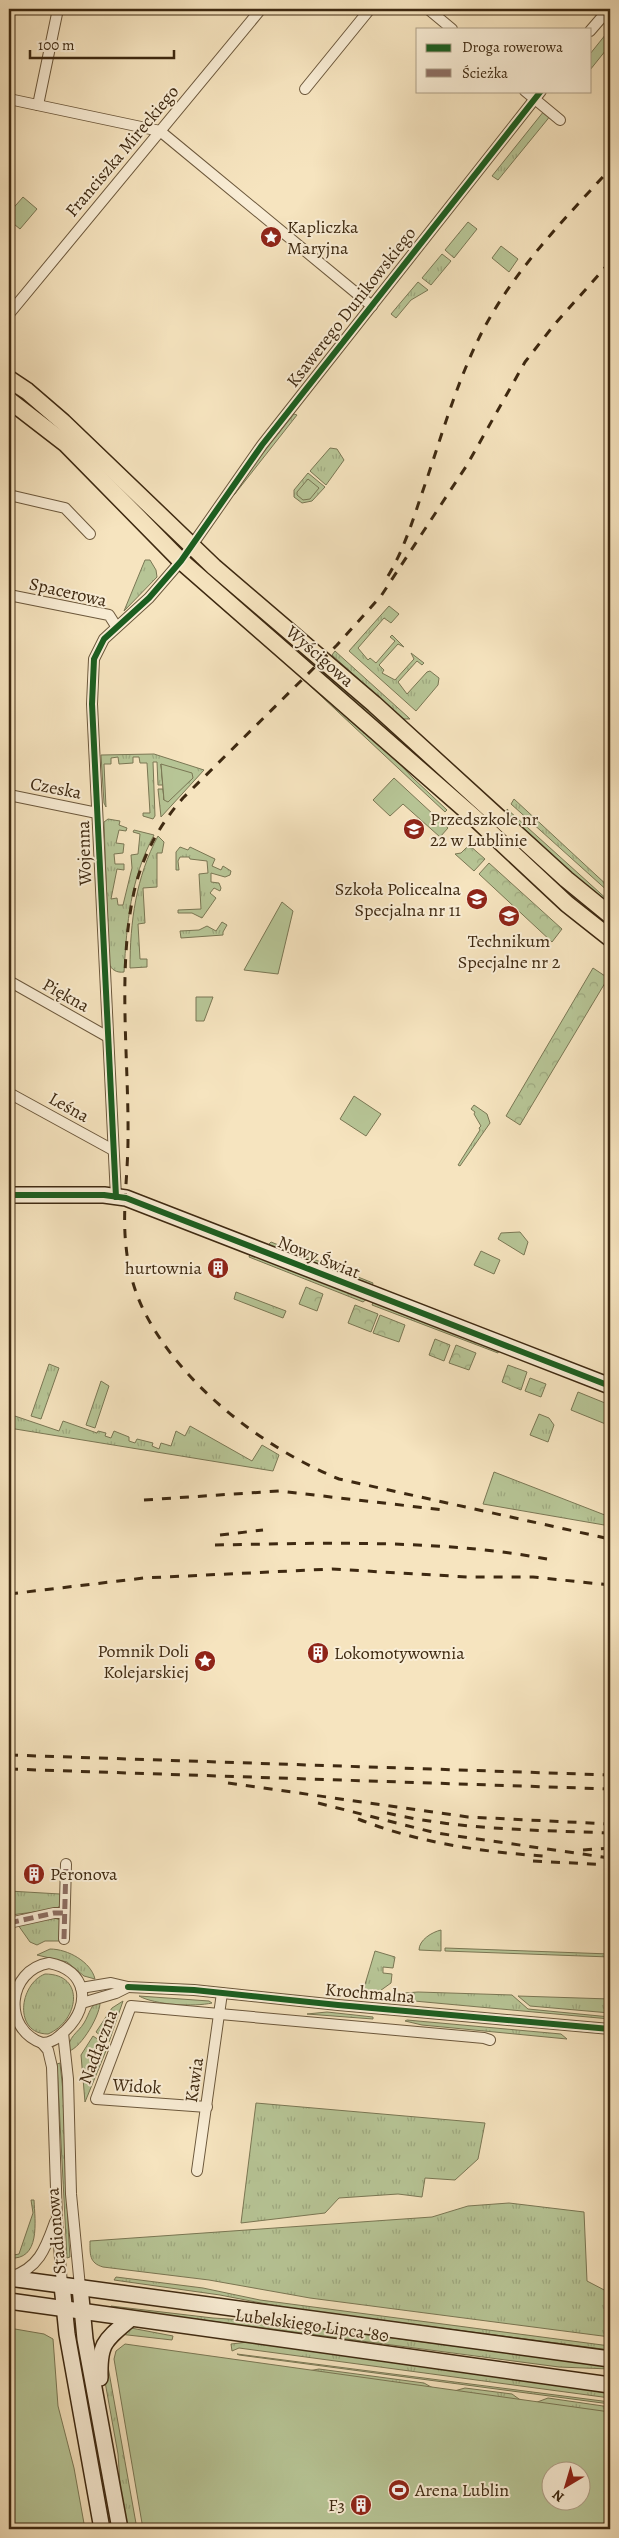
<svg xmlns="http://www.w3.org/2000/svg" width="619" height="2538" viewBox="0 0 619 2538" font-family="Alegreya,serif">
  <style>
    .grass { fill: url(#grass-tufts); stroke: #7a7754 }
    .forest { fill: url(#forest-crowns); stroke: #7a7754 }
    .green { fill: #b7c596; stroke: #7a7754; fill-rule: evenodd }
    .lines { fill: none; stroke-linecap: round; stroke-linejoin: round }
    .street-casing { stroke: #6c583c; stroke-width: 12 }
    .secondary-casing { stroke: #3e2911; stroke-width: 18 }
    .primary-casing { stroke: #3e2911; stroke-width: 19 }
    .street { stroke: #f9edd5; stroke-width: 10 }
    .secondary { stroke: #f9edd5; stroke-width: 15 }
    .primary { stroke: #f6e4bf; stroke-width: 16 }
    .rail { stroke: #3e2911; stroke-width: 3; stroke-dasharray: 9 9; stroke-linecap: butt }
    .quiet { stroke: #8d6e63; stroke-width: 5; stroke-dasharray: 10 5; stroke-linecap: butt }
    .cycleway-casing { stroke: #f9edd5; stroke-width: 9 }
    .cycleway { stroke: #1b5e20; stroke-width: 6 }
    .labels { text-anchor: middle; stroke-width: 4; stroke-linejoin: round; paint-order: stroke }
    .street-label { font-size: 18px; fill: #3e2911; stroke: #f9edd5 }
    .poi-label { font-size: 18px; fill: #3e2911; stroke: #f9edd5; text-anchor: start }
  </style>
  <defs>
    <pattern id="grass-tufts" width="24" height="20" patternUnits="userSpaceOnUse" patternTransform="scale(1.25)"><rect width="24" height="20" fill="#b7c596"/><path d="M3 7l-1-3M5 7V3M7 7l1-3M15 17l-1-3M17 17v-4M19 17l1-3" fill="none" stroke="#9ea980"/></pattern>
    <pattern id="forest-crowns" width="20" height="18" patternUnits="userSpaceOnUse" patternTransform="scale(1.25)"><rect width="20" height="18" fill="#b7c596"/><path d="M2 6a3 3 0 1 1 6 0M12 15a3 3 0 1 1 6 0" fill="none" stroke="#9ea980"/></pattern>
  </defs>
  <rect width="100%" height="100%" fill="#f6e4bf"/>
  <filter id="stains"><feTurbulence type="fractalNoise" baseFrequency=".004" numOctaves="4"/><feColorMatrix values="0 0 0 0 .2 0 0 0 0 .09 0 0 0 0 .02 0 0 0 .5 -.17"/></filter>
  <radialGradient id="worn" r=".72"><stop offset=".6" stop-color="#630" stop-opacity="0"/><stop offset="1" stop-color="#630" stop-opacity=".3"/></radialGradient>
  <g class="grass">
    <path d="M 610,29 L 610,45 L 590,70 L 590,54 Z"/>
    <path d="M 544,111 L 550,116 L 547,120 L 498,180 L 492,176 Z"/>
    <path d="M 468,222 L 477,229 L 454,258 L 445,250 Z"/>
    <path d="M 442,254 L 451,261 L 431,285 L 422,278 Z"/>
    <path d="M 418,282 L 428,290 L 411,300 L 396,318 L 391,314 Z"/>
    <path d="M 294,414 L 297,415 L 234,495 L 258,459 Z"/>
    <path d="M 330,448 L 337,449 L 344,460 L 326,485 L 310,471 Z"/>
    <path d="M 308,473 L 325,487 L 312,501 L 302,503 L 294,497 L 294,490 Z"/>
    <path d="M 145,560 L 150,560 L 156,570 L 157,577 L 124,611 Z"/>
    <path d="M 389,606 L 399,614 L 391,623 L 384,618 L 358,648 L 368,660 L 370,658 L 376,663 L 395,641 L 390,637 L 392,635 L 404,647 L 398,644 L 379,665 L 384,670 L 382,673 L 395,680 L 414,659 L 411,653 L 424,663 L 422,665 L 417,661 L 398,682 L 407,694 L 427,672 L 430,671 L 439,678 L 438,685 L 416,711 L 349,651 Z"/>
    <path d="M 335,651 L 408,717 L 410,719 L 403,719 L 332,655 Z"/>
    <path d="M 322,665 L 462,792 L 460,795 L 430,768 L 391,739 L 316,671 Z"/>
    <path d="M 308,678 L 384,747 L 413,778 L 447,810 L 445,812 L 305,681 Z"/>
    <path d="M 154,754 L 204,770 L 161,817 L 158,789 L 163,789 L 164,800 L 161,764 L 163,785 L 158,785 L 157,762 L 153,762 L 155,816 L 153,819 L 143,816 L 143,813 L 150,813 L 147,763 L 140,763 L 139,757 L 133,757 L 133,763 L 119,764 L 118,757 L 111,758 L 111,764 L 104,764 L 106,807 L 104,803 L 101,755 Z"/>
    <path d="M 514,799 L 610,888 L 610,893 L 511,804 Z"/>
    <path d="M 507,809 L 610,902 L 610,908 L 508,814 Z"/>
    <path d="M 108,819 L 120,821 L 119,825 L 127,828 L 126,831 L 119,830 L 116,843 L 124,844 L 123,853 L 114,854 L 115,864 L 124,864 L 124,870 L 117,869 L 111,899 L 117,898 L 118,905 L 123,905 L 132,868 L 131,855 L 138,854 L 140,834 L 133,832 L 134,830 L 154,835 C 130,880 127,922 124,972 C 117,973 111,970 109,963 L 104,822 Z"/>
    <path d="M 158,836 L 164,842 L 162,853 L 157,853 L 157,887 L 143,888 L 145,923 L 138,924 L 140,959 L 147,959 L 147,967 L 130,968 C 130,922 136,877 158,836 Z"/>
    <path d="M 180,847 L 188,850 L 190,847 L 215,859 L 212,866 L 221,870 L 223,866 L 231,871 L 230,875 L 225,877 L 211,873 L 211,882 L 219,883 L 221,888 L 220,891 L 214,888 L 210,893 L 216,898 L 202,918 L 192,913 L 178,913 L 178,910 L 201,909 L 199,874 L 208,873 L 207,861 L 190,859 L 189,857 L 180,857 L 178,861 L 179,870 L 176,870 L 176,852 Z"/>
    <path d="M 222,922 L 227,925 L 223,932 L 223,935 L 181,938 L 180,931 L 199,930 L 207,926 L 216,931 Z"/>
    <path d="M 474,1105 L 487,1114 L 490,1123 L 460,1166 L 458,1165 L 480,1130 L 479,1128 L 481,1126 L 474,1114 L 475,1112 L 471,1109 Z"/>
    <path d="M 271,1242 L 373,1283 L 372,1286 L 268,1245 Z"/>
    <path d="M 250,1254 L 368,1298 L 363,1302 L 249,1257 Z"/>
    <path d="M 236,1292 L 286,1311 L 283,1318 L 234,1299 Z"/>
    <path d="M 374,1300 L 499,1350 L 498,1353 L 372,1305 Z"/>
    <path d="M 49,1364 L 59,1368 L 41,1419 L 31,1416 Z"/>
    <path d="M 101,1381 L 109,1386 L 95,1428 L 86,1425 Z"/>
    <path d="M 9,1414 L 59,1431 L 63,1421 L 97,1433 L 98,1431 L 106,1433 L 105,1436 L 111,1438 L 114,1431 L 129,1437 L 129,1441 L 135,1443 L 137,1439 L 153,1443 L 152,1446 L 159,1449 L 161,1443 L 171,1446 L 176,1431 L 185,1436 L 190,1426 L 252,1461 L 262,1445 L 279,1455 L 273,1471 L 9,1428 Z"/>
    <path d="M 539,1414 L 549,1418 L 554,1425 L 548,1442 L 530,1435 Z"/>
    <path d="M 494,1472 L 610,1517 L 610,1526 L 483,1504 Z"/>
    <path d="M 9,1891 L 60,1894 L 60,1905 L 57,1909 L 11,1915 L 9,1912 Z"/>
    <path d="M 52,1917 L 60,1920 L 59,1941 L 45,1941 L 37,1945 L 30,1942 L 18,1925 Z"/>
    <path d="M 441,1930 L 441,1951 L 419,1950 C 419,1940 432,1932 441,1930 Z"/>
    <path d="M 445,1948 L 610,1954 L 610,1957 L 445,1951 Z"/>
    <path d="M 50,1949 C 68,1949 91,1962 95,1979 L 84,1976 L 67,1962 L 37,1955 Z"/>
    <path d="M 375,1951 L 395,1957 L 393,1968 L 383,1967 L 383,1973 L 392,1974 L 391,1983 L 377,1993 L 363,1991 Z"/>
    <path d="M 45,1974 C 86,1974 79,2021 48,2034 C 13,2034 19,1984 45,1974 Z"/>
    <path d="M 418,1992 L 512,1995 L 528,2009 L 610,2017 L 610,2019 L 414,2001 L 407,1997 L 405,1993 Z"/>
    <path d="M 139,1996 L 209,2001 L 212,2003 C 194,2007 155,2005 139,1996 Z"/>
    <path d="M 518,1996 L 610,1999 L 610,2013 L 530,2006 Z"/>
    <path d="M 100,2000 C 102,2013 81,2048 69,2051 C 67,2037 78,2033 84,2023 C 90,2013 90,2005 100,2000 Z"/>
    <path d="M 123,2001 L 109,2042 L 96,2032 L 112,2008 Z"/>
    <path d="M 327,2012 L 373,2017 L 373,2019 L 307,2014 Z"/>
    <path d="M 407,2020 L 561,2034 L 567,2039 L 422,2025 L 405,2021 Z"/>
    <path d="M 93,2036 L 108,2046 L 85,2102 L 81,2055 Z"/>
    <path d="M 60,2063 C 68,2127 65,2193 70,2257 L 67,2258 L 57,2064 Z"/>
    <path d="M 256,2103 L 485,2123 L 478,2159 L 455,2180 L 425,2178 L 422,2197 L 398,2194 L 339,2198 L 325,2213 L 241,2223 Z"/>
    <path d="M 31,2200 L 34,2200 C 35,2221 41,2261 9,2258 L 9,2256 L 19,2254 L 33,2213 Z"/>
    <path d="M 509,2203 L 584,2212 L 587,2281 L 610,2293 L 610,2337 L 310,2298 L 209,2280 L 103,2267 C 89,2263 90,2254 90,2241 L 432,2217 L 468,2206 Z"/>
    <path d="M 116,2277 L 203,2288 L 260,2300 L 610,2346 L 610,2350 L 287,2308 L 220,2295 L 114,2280 Z"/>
    <path d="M 111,2306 L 213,2318 L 260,2321 L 610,2366 L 610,2369 L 559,2367 L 111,2308 Z"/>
    <path d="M 131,2328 L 173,2336 L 172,2340 L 119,2334 Z"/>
    <path d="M 248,2342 L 571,2386 L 610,2394 L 610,2398 L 239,2348 L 232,2351 L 231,2344 Z"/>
    <path d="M 237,2354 L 610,2402 L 610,2404 L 239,2355 Z"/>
    <path d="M 107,2361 L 137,2529 L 126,2529 L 121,2500 L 118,2454 L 102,2365 Z"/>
    <path d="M 319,2369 L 424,2383 L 440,2392 L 297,2373 Z"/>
    <path d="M 465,2388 L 512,2394 L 526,2404 L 447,2393 Z"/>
    <path d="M 548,2398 L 610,2407 L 610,2417 L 532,2404 Z"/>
  </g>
  <g class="forest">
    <path d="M 469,845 L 485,859 L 474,871 L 455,854 L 461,853 Z"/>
    <path d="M 489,863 L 562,929 L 552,942 L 479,874 Z"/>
    <path d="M 593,968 L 608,978 L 520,1125 L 506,1116 Z"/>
    <path d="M 306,1287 L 323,1294 L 317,1311 L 299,1304 Z"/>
    <path d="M 355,1305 L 378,1314 L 371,1332 L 348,1323 Z"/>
    <path d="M 380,1315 L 405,1325 L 399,1342 L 373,1333 Z"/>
    <path d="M 435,1339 L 450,1345 L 444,1361 L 429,1355 Z"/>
    <path d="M 456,1345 L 476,1353 L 469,1370 L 449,1363 Z"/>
    <path d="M 508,1365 L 527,1372 L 521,1390 L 502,1382 Z"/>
    <path d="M 530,1378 L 546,1384 L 541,1397 L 525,1391 Z"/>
  </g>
  <g class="green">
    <path d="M 23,197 L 37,209 L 20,229 L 9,220 L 9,213 Z"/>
    <path d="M 501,246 L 518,259 L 509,272 L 492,258 Z"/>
    <path d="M 308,479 L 319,488 L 310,499 L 303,500 L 297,495 L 297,492 Z"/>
    <path d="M 161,764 L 192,773 L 193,778 L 168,802 L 164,800 Z"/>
    <path d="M 394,778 L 448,828 L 440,837 L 403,804 L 390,816 L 373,800 Z"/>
    <path d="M 282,902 L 293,911 L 278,974 L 244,970 Z"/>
    <path d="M 196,997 L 213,997 L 204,1021 L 196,1021 Z"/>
    <path d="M 354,1096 L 381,1114 L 366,1136 L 340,1119 Z"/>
    <path d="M 520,1232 L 528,1242 L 524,1255 L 498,1239 L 501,1233 Z"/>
    <path d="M 481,1251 L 500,1260 L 494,1274 L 474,1265 Z"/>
    <path d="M 578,1392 L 610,1405 L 608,1425 L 571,1410 Z"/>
    <path d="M 9,2328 L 44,2334 L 53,2339 L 58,2406 L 74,2468 L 85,2529 L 9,2529 Z"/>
    <path d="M 125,2344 L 610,2412 L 610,2529 L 143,2529 L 114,2359 L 116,2351 ZM 552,2470 L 582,2470 L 582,2500 L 552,2500 Z"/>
  </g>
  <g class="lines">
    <g class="street-casing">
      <g id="street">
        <path d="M 428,9 L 452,29"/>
        <path d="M 590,31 L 609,9"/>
        <path d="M 305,89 L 370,9"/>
        <path d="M 525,91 L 560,120"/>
        <path d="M 9,99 L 160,131 L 372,306"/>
        <path d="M 38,105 L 58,9"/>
        <path d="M 9,314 L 261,9"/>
        <path d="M 9,495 L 65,508 L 90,534"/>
        <path d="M 9,595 L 109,615 L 116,626"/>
        <path d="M 9,795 L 97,813"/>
        <path d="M 9,981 L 108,1037"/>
        <path d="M 9,1093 L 113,1150"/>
        <path d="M 116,1197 L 92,704 L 94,659 L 104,639 L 149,598 L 181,561 L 262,445 L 541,91"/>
        <path d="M 9,1923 L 54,1913 L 64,1913"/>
        <path d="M 64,1939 L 66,1864"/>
        <path d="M 49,1963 C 87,1970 92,2005 66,2030 C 58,2037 53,2043 42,2043 C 2,2029 7,1970 49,1963 Z"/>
        <path d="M 81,1988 L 111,1983 L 128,1987 L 194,1990 L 338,2005 L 610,2029"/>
        <path d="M 82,2003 L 116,1993 L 128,1987"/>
        <path d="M 63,2033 L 68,2079 L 71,2194 L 80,2287"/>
        <path d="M 42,2043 L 48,2050 L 52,2067 L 57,2219 L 62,2285"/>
        <path d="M 207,2107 L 96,2099 L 131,2006 L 484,2038 L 490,2040"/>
        <path d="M 197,2171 L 222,1993"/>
        <path d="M 10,2277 C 39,2269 46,2247 55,2222"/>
      </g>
    </g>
    <g class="secondary-casing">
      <g id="secondary">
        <path d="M 9,1195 L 104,1195 L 126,1198 L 610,1386"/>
        <path d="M 9,2278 L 610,2359"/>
        <path d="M 62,2285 L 67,2334 L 102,2529"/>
        <path d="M 80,2287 L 85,2339 L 120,2529"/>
        <path d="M 9,2301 L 610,2385"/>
        <path d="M 100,2378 C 99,2344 104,2341 130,2319"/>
      </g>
    </g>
    <g class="primary-casing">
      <g id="primary">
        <path d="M 9,379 L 27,391 L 63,422 L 214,567 L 374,704 L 566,879 L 610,915"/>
        <path d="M 9,400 L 66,444 L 181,561 L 476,819 L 567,904 L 610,938"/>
      </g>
    </g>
    <use href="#street" class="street"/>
    <use href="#secondary" class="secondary"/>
    <use href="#primary" class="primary"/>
    <g class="rail">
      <path d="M 610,262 L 554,325 L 525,362 L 467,465 L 381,596 L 337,645 L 183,798 C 159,825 142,857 134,892 C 117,969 129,1060 128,1139 C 128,1174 122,1211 126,1246 C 128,1268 134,1291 144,1311 C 181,1385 263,1448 339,1479 L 610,1539"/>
      <path d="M 388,576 C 403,551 412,523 421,496 C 440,442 455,386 480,336 C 512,272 563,221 610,169"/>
      <path d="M 144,1500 L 279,1491 L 444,1510"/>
      <path d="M 220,1535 L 263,1530"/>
      <path d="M 215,1545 C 325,1543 439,1539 547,1559"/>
      <path d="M 9,1594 L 144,1578 L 332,1569 L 468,1577 L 533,1577 L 610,1585"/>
      <path d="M 9,1755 L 610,1775"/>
      <path d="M 9,1769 L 610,1789"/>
      <path d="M 228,1783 L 468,1817 L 610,1824"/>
      <path d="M 318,1803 L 436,1833 L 610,1858"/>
      <path d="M 387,1813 C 460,1830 535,1830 610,1833"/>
      <path d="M 358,1819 C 416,1842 481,1852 543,1856"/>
      <path d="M 583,1850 L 610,1848"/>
      <path d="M 533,1861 L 610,1865"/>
    </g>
    <g class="quiet">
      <path d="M 9,1923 L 54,1913 L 64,1913"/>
      <path d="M 64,1939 L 66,1864"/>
    </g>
    <g class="cycleway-casing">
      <g id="cycleway">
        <path d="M 9,1195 L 104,1195 L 126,1198 L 610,1386"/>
        <path d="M 116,1197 L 92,704 L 94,659 L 104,639 L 149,598 L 181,561 L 262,445 L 541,91"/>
        <path d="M 128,1987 L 194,1990 L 338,2005 L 610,2029"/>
      </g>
    </g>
    <use href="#cycleway" class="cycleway"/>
  </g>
  <defs>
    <g id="sight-disc" transform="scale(1.125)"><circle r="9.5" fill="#8f2418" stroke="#f9edd5"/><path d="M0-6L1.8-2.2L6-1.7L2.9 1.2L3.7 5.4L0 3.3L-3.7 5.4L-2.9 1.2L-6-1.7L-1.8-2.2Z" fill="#fff"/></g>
    <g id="school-disc" transform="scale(1.125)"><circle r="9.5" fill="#8f2418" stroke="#f9edd5"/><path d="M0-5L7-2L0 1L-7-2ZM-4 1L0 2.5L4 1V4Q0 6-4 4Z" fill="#fff"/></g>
    <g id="university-disc" transform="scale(1.125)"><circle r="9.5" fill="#8f2418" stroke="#f9edd5"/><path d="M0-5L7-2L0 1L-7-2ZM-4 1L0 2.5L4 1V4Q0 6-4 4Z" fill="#fff"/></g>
    <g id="building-disc" transform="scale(1.125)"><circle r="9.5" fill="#8f2418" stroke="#f9edd5"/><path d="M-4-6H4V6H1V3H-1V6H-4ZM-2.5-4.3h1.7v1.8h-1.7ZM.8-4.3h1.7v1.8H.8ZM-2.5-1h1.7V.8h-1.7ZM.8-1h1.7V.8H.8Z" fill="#fff"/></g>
    <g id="stadium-disc" transform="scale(1.125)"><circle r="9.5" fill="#8f2418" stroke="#f9edd5"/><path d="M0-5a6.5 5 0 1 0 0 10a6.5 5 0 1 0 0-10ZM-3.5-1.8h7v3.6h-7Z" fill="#fff"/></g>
  </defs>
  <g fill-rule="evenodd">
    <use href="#sight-disc" x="271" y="237"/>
    <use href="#school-disc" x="414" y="829"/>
    <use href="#university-disc" x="477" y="899"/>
    <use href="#school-disc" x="509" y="916"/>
    <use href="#building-disc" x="218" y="1268"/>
    <use href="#building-disc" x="318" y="1653"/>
    <use href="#sight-disc" x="205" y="1661"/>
    <use href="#building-disc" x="34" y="1874"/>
    <use href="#stadium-disc" x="399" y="2490"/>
    <use href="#building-disc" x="361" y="2505"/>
  </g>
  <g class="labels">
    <g class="street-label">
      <text transform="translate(122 151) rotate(-50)" y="6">Franciszka Mireckiego</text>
      <text transform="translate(351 307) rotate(-52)" y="6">Ksawerego Dunikowskiego</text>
      <text transform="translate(68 592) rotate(13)" y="6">Spacerowa</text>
      <text transform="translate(320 656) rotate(41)" y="6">Wyścigowa</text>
      <text transform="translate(56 788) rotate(11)" y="6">Czeska</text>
      <text transform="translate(84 853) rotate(-92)" y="6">Wojenna</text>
      <text transform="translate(66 995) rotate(29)" y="6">Piękna</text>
      <text transform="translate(69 1107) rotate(29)" y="6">Leśna</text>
      <text transform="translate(319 1257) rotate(22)" y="6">Nowy Świat</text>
      <text transform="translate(370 1993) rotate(5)" y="6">Krochmalna</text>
      <text transform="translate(98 2047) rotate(-69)" y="6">Nadłączna</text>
      <text transform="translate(194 2080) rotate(-82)" y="6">Kawia</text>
      <text transform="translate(137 2086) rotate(4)" y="6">Widok</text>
      <text transform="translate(56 2231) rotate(-95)" y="6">Stadionowa</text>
      <text transform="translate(312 2325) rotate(8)" y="6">Lubelskiego Lipca '80</text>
    </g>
    <g class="poi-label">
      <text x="287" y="233">Kapliczka<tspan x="287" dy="21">Maryjna</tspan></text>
      <text x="430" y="825">Przedszkole nr<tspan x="430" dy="21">22 w Lublinie</tspan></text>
      <text x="461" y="895" text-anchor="end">Szkoła Policealna<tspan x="461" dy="21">Specjalna nr 11</tspan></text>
      <text x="509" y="947" text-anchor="middle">Technikum<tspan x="509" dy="21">Specjalne nr 2</tspan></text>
      <text x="202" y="1274" text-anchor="end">hurtownia</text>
      <text x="189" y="1657" text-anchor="end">Pomnik Doli<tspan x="189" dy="21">Kolejarskiej</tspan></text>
      <text x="334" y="1659">Lokomotywownia</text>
      <text x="50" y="1880">Peronova</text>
      <text x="415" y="2496">Arena Lublin</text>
      <text x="345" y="2511" text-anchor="end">F3</text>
    </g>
  </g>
  <rect width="619" height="2538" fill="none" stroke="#f6e4bf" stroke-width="30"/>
  <rect x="10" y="10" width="599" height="2518" fill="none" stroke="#3e2911" stroke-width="2.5"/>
  <rect x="15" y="15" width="589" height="2508" fill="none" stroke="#3e2911"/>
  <rect x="416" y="28" width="175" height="65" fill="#f9edd5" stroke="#ae9f87"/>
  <rect x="426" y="44" width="25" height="8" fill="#1b5e20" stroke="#ae9f87"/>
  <text x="462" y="52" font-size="15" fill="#3e2911">Droga rowerowa</text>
  <rect x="426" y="69" width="25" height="8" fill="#8d6e63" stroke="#ae9f87"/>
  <text x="462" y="78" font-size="15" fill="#3e2911">Ścieżka</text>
  <g transform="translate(566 2486) rotate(218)"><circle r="24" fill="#f9edd5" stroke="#ae9f87"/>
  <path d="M0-4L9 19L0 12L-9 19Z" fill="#8f2418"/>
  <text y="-8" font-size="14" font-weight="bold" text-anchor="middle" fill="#3e2911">N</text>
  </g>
  <path d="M30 50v8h144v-8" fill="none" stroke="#3e2911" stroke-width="2.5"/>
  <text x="38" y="50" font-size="15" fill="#3e2911" stroke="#f9edd5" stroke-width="4" paint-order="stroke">100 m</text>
  <rect width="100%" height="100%" filter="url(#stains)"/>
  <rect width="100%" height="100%" fill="url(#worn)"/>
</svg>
